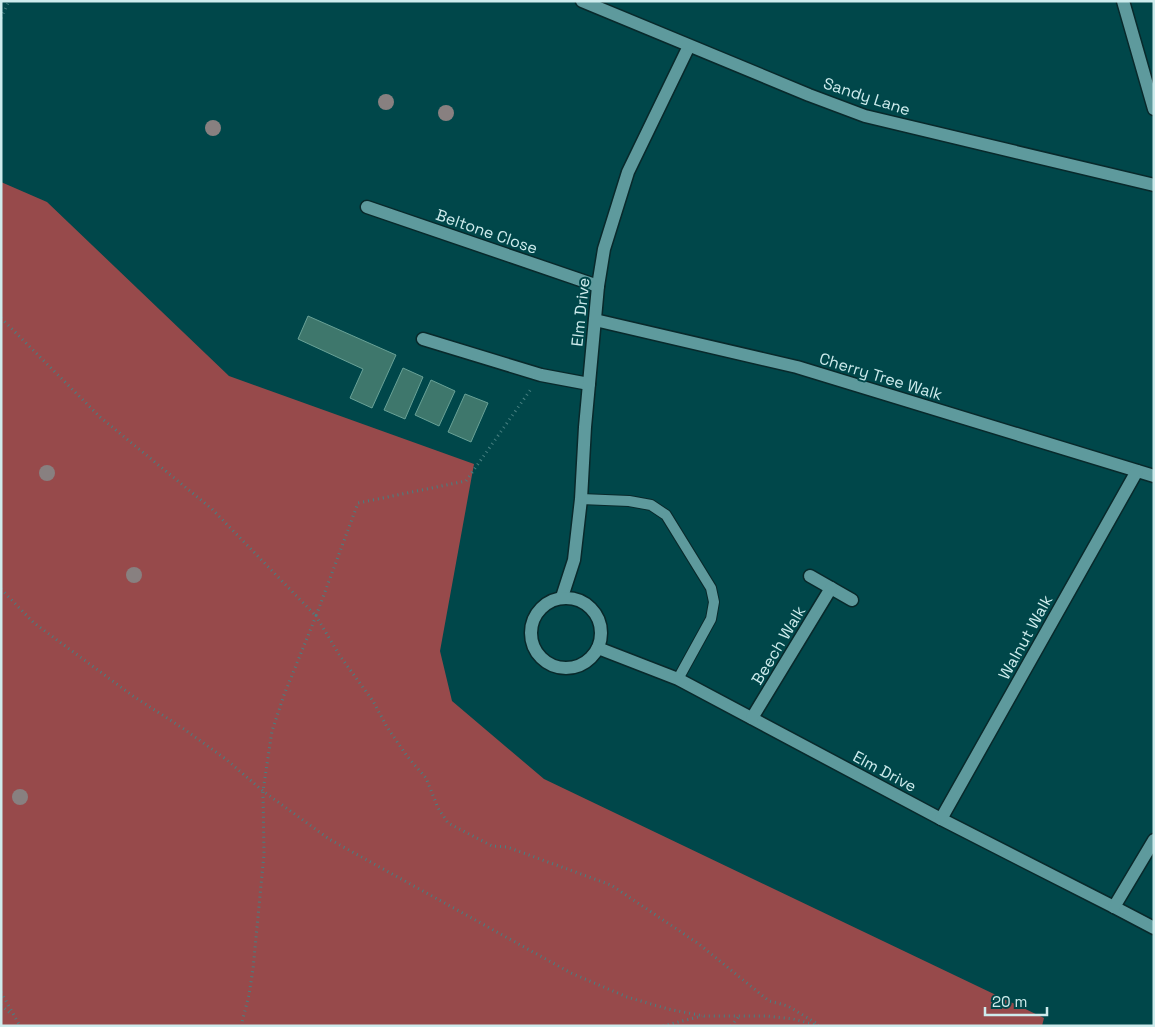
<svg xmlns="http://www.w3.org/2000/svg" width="1155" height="1027" font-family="'Space Grotesk',sans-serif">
<rect width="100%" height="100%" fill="#00474a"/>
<polygon fill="#974a4b" points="1,182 47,202 229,376 474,464 440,651 452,701 544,779 1044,1018 1042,1026 1,1026"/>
<g fill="#3e776c" stroke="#69a297">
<polygon points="308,316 396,355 372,408 350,398 363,369 298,339"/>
<polygon points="403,368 423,377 405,419 384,410"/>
<polygon points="431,380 455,391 439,426 415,415"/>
<polygon points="465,394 488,403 471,442 448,432"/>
</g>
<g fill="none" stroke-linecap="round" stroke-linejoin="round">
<defs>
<polyline id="lane" points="581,499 629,501 651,505 666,515 711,588 714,602 711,619 678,679"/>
<g id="street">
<polyline points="1123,1 1154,109"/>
<polyline points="367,207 598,286"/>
<polyline points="595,320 797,367 1154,476"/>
<polyline points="423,339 541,375 589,384"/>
<polyline points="810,576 852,600"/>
<polyline points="562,597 574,560 581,499 585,427 598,286 604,249 628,172 689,46"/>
<circle cx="566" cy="633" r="35"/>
<polyline points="598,648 678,679 941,819 1114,907 1154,928"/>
<polyline points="752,718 831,588"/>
<polyline points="941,819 1137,471"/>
<polyline points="1114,907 1154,840"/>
</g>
<polyline id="secondary" points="582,1 809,95 865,116 1154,185"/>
</defs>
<use href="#lane" stroke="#08292b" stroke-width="12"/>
<use href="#street" stroke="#08292b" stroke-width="15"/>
<use href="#secondary" stroke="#08292b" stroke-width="15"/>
<g stroke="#478082" stroke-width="3" stroke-dasharray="1 4" stroke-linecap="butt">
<polyline points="1,18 9,1"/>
<polyline points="1,318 100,417 212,509 316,616 358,503 466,481 531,389"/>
<polyline points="1,589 34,623 133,696 184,729 227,760 263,791 329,839 571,973 627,997 668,1009 704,1016 767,1016 793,1019 820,1026"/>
<polyline points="1,992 20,1026"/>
<polyline points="1,1005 12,1015"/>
<polyline points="241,1026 249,995 253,969 264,854 263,791 272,731 284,695 316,616 340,656 373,701 387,727 407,756 426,778 438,808 448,823 492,846 507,847 611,885 699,944 769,1001 788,1006 816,1023"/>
<polyline points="663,1026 702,1016"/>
<polyline points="731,1026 739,1016"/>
</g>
<use href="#lane" stroke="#5e9a9d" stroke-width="10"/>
<use href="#street" stroke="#5e9a9d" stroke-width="12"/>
<use href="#secondary" stroke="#5e9a9d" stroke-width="12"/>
</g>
<g fill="#888080">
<circle cx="386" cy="102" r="8"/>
<circle cx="446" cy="113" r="8"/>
<circle cx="213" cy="128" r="8"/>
<circle cx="47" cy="473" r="8"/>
<circle cx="134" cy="575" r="8"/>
<circle cx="20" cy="797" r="8"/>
</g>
<g text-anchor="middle" stroke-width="4" stroke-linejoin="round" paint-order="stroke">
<g font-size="16" fill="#ceeced" stroke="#00474a">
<text transform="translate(867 96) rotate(18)" y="6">Sandy Lane</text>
<text transform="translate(487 231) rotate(19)" y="6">Beltone Close</text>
<text transform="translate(580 312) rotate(-84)" y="6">Elm Drive</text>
<text transform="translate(881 376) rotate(17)" y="6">Cherry Tree Walk</text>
<text transform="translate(1025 637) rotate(-61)" y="6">Walnut Walk</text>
<text transform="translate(778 645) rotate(-59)" y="6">Beech Walk</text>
<text transform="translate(885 771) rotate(28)" y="6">Elm Drive</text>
</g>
</g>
<rect width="1155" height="1027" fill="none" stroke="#ceeced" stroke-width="5"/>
<path d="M985 1007v8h62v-8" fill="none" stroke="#ceeced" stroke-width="2.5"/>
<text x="992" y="1007" font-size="15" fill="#ceeced" stroke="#00474a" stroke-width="4" paint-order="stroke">20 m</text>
</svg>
